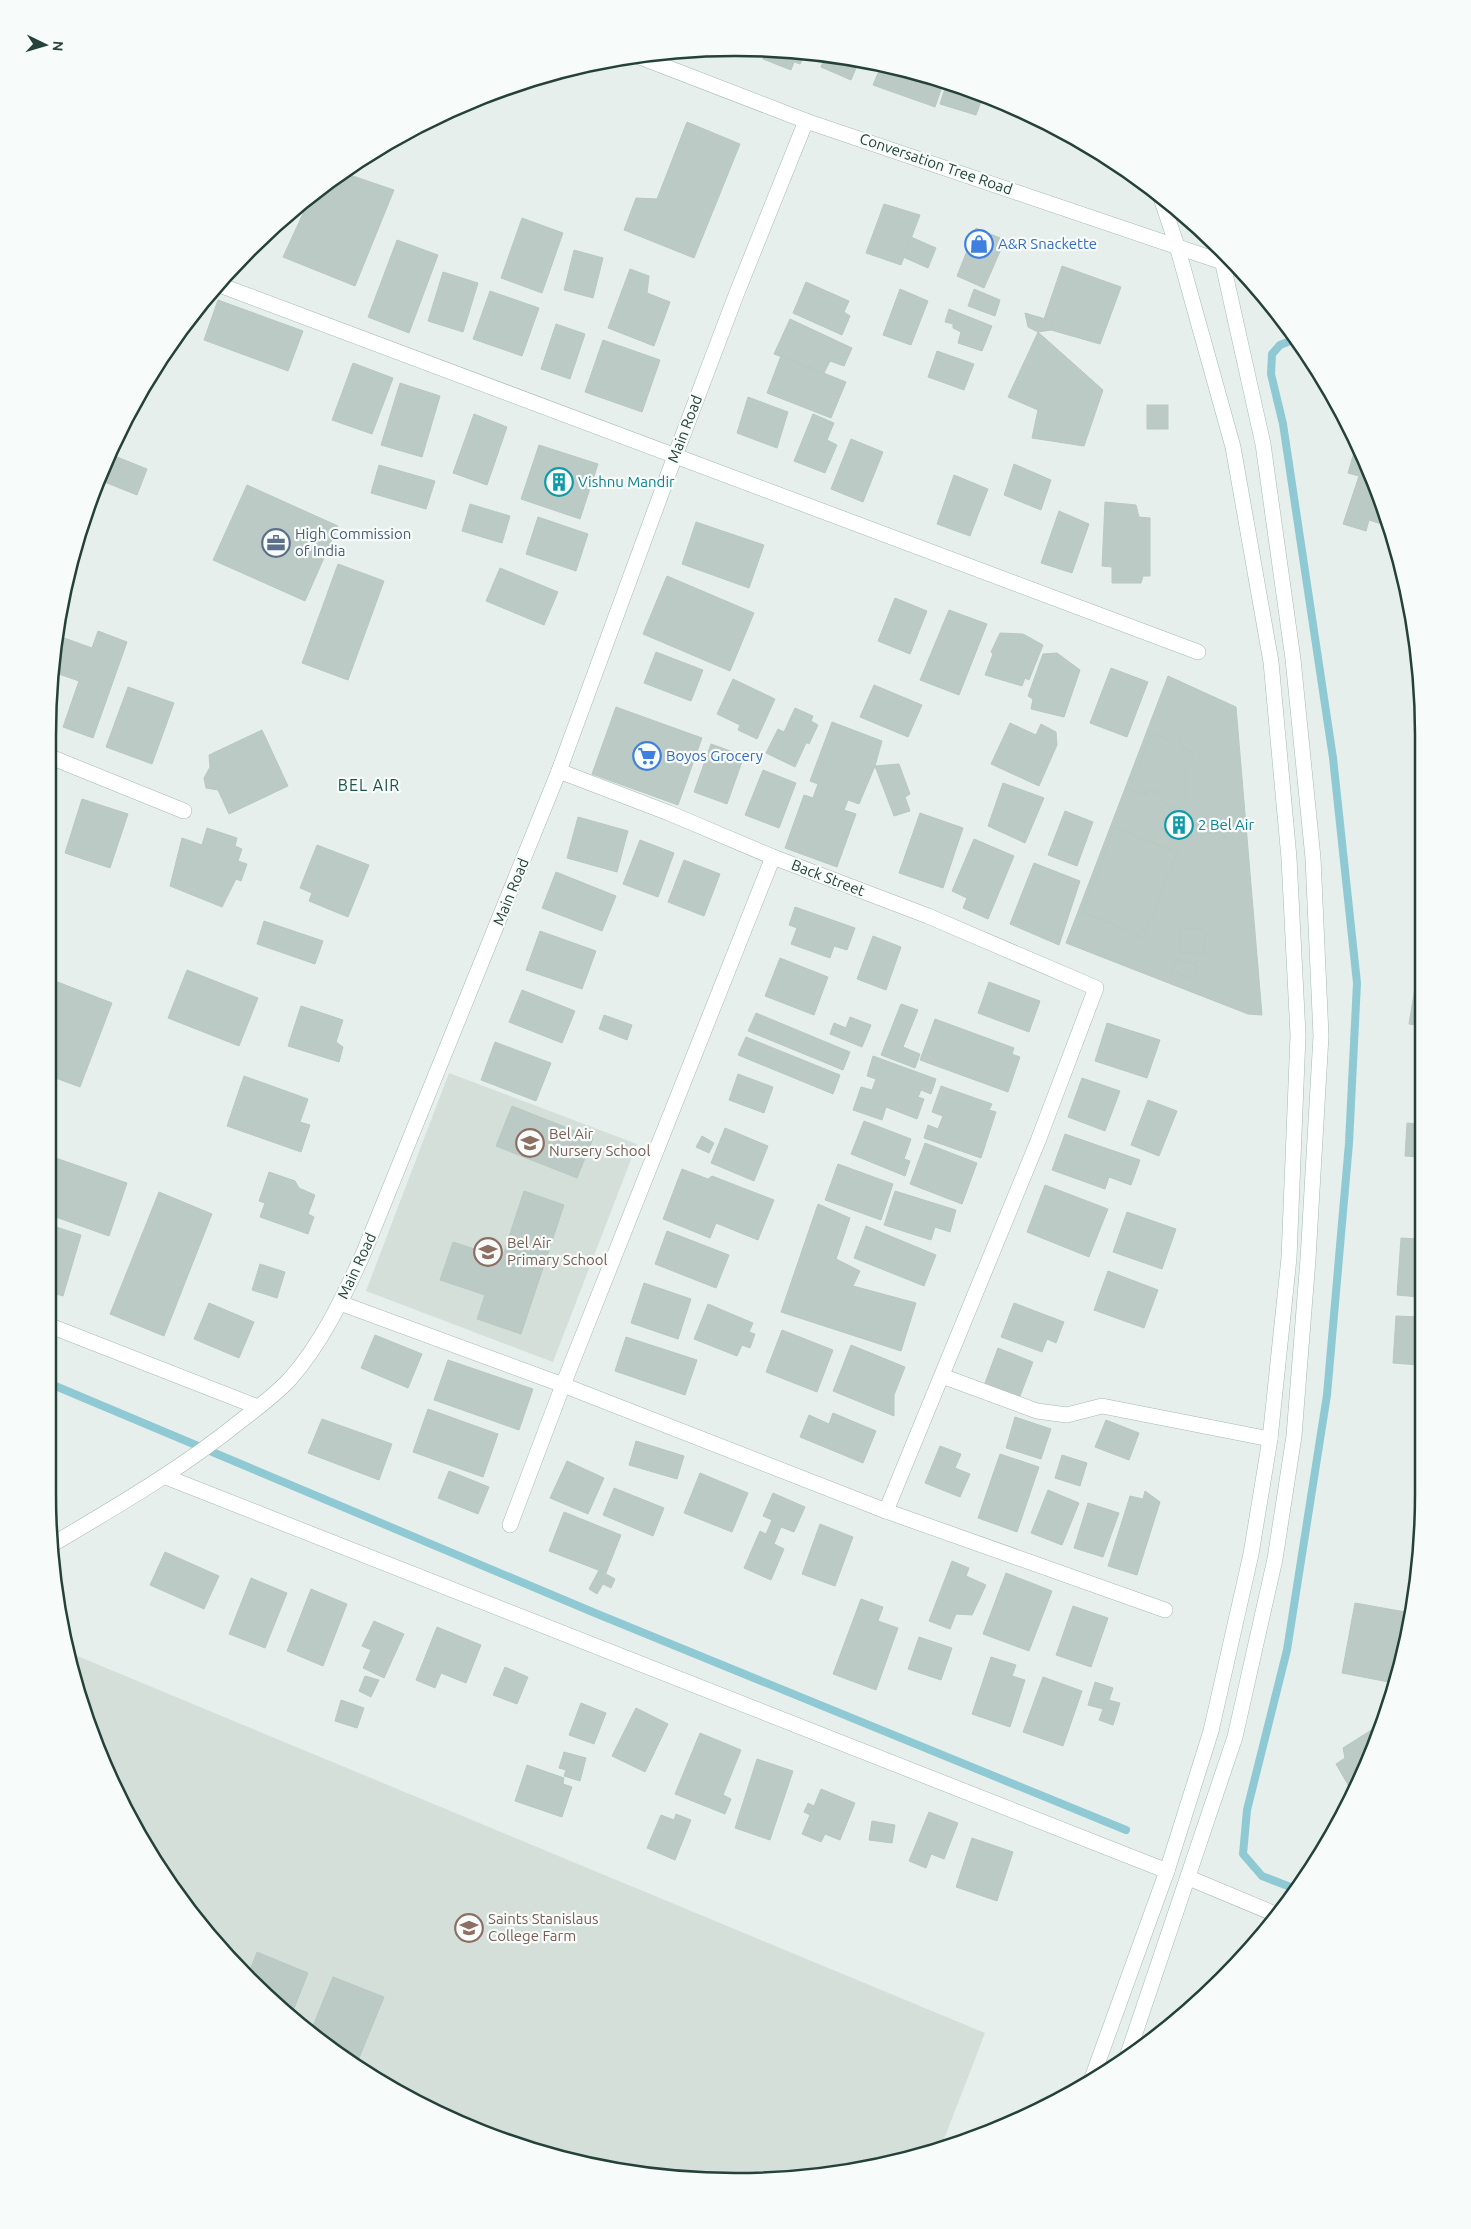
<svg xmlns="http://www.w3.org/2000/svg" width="1471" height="2229" font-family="Ubuntu,sans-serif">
<rect width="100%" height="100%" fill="#e6efeb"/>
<g fill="#d4dfda">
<polygon points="449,1073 637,1144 553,1362 366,1291"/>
<polygon points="70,1653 985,2033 941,2147 913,2158 781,2180 690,2180 558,2158 472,2129 316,2039 249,1980 164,1876 84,1714"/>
</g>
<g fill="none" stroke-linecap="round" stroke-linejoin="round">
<g stroke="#8ec9d4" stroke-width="8">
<polyline points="53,1385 595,1613 1126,1830"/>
<polyline points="1293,1888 1262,1876 1243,1854 1247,1810 1287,1650 1327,1395 1349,1143 1357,983 1333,758 1283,424 1271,374 1272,354 1280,345 1295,339"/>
</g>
</g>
<g fill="#bbcac4" stroke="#b8c9c2">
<polygon points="764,51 805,53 800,64 794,62 791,70 763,59"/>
<polygon points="826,54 859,61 851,80 821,67"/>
<polygon points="881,66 944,81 935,107 873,85"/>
<polygon points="947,82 983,96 976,115 940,104"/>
<polygon points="687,122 740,144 694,258 624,230 636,198 657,199"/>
<polygon points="344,173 394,190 355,286 283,257 312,194"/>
<polygon points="884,204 920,215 901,265 866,253"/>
<polygon points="522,218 563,233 542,293 501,278"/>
<polygon points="976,228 1005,240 984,288 957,276"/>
<polygon points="911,237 936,248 928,268 903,257"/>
<polygon points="397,240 438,255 409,333 368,317"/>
<polygon points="574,250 603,258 593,298 564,290"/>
<polygon points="1062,266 1121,287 1100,344 1051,330 1052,321 1044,319"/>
<polygon points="630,269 649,276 647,293 670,302 654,346 608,328"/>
<polygon points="443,272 478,283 463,332 428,321"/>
<polygon points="806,282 849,301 844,312 850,316 842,335 793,313"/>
<polygon points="900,289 928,301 911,345 883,335"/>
<polygon points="974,289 1000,300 995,316 968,306"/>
<polygon points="490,291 539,308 522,356 473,339"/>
<polygon points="218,300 303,331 288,371 204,340"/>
<polygon points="949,309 992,326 982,351 958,343 961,332 953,328 953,324 945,322"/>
<polygon points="1025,313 1052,321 1051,330 1038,332 1028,327"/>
<polygon points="790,319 852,348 844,366 830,361 824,373 774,354"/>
<polygon points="556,324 585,334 570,379 541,369"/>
<polygon points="1038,332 1103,390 1084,446 1032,438 1038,410 1008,397"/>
<polygon points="603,340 660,360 642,412 585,392"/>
<polygon points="937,351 974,364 964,390 928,377"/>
<polygon points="781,356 846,382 831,418 767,393"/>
<polygon points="353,363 393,378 372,434 332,420"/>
<polygon points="400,383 440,396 422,457 381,445"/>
<polygon points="748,397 788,412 777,448 737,433"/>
<rect x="1147" y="405" width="21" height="24"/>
<polygon points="474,414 507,427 487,485 453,473"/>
<polygon points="813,414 834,423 827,440 837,445 825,473 794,461"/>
<polygon points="851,439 883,452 863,502 831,489"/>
<polygon points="1357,442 1388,526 1369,520 1366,531 1343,524 1359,476 1348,473"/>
<polygon points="539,445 598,464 580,519 521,499"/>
<polygon points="112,455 147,469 137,495 102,481"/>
<polygon points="1014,464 1051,480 1041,510 1004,495"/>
<polygon points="379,465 435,481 426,509 371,493"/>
<polygon points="954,475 988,489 970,536 937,524"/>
<polygon points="247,485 338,526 305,601 213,560"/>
<polygon points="1105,502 1136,505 1139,517 1150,518 1150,576 1143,576 1141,583 1112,583 1112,567 1102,566"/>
<polygon points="470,504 510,516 502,543 462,531"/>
<polygon points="1059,511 1089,524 1072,573 1041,563"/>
<polygon points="538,517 588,534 576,571 526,554"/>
<polygon points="696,522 764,545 749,588 682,564"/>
<polygon points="338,564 384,581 348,680 302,663"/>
<polygon points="500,568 558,592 544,625 486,601"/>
<polygon points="667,576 754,613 730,671 643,634"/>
<polygon points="895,598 927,611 910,654 878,641"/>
<polygon points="949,610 987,624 959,695 920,680"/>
<polygon points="98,631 127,642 93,738 63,727 79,681 53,672 53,645 56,635 92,648"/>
<polygon points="1000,633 1023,634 1043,645 1029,680 1025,678 1022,686 985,675 993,654 991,652"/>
<polygon points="656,652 703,670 691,701 644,683"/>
<polygon points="1057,653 1080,670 1064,717 1031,709 1033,699 1028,696 1043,654"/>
<polygon points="1111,668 1148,682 1127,737 1090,723"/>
<polygon points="1168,676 1236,707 1262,1015 1248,1014 1066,943"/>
<polygon points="733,679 775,699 757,739 738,730 740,725 717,714"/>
<polygon points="874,685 922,705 908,737 860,717"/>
<polygon points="128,687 174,703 152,764 106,747"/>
<polygon points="616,707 702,738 678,805 592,774"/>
<polygon points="795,708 813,716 811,721 818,725 809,744 805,742 806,743 795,767 766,753 778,729 784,732"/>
<polygon points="832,722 882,741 875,766 859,804 848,800 844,810 856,814 837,867 785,848 804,795 813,798 818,784 810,781"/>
<polygon points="1010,723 1036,735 1041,724 1056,732 1057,745 1039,786 991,764"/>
<polygon points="262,730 288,786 229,814 218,790 206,788 204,778 210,767 209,755"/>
<polygon points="1152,733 1165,739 1179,739 1184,748 1194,751 1184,778 1186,780 1184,788 1187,792 1179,810 1161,802 1164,795 1148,789 1146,795 1129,789"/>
<polygon points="711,744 744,756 727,804 694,792"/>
<polygon points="899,764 910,794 905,797 910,811 894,816 875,766"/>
<polygon points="763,770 796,783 779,828 745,815"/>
<polygon points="1003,783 1044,798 1025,843 988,826"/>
<polygon points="82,799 128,814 110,868 65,853"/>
<polygon points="1065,811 1093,822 1077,866 1048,855"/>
<polygon points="920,813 963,828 943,888 899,873"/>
<polygon points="578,817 628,831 617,872 567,858"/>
<polygon points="1114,827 1177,852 1144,938 1083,912"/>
<polygon points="207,828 237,838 235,846 242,849 238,861 247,864 241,881 236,879 222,907 170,886 182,838 202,845"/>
<polygon points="974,839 1014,856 988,919 963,908 967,898 952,891"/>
<polygon points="640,840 674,853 658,897 623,884"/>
<polygon points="317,845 369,865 348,917 309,901 312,893 300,888"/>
<polygon points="684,860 720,874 704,916 668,902"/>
<polygon points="1034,863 1080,881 1059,945 1010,924"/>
<polygon points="556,872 616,896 602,931 542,908"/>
<polygon points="795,907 855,928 847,950 834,946 830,958 791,944 797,928 789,925"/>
<polygon points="264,921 323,941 315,964 257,944"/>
<polygon points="1181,928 1206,930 1204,954 1179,952"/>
<polygon points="540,931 596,951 582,989 526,970"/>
<polygon points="873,936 901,947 886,990 857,979"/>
<polygon points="780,958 828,977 814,1015 765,996"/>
<polygon points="1175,959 1197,965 1193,978 1171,972"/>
<polygon points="187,970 258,998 239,1046 168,1018"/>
<polygon points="1418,970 1421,971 1420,1026 1409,1024"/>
<polygon points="55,981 112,1003 80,1087 53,1077"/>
<polygon points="989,982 1040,1001 1029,1032 978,1013"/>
<polygon points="522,990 575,1011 562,1043 509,1022"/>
<polygon points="901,1004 918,1010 903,1047 920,1054 915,1068 881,1055"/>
<polygon points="301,1006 343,1020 336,1042 343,1047 339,1062 288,1046"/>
<polygon points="756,1013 850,1052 843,1070 748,1031"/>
<polygon points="604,1015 632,1025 627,1040 599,1029"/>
<polygon points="850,1017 871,1025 862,1047 830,1034 834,1023 846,1028"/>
<polygon points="935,1019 1014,1048 1012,1054 1020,1057 1008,1092 920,1060"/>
<polygon points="1107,1023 1160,1040 1147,1078 1095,1061"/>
<polygon points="746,1037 840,1075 833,1094 738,1055"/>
<polygon points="495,1042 551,1063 536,1101 481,1080"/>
<polygon points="873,1056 936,1079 931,1094 921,1090 918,1097 924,1099 917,1119 886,1107 882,1120 853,1110 861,1087 872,1090 876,1079 867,1076"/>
<polygon points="738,1074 773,1087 764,1113 729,1100"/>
<polygon points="244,1076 308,1099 300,1122 310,1125 301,1152 227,1126"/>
<polygon points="1082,1078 1120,1091 1105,1131 1068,1117"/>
<polygon points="941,1086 992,1104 989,1110 996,1112 981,1158 924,1138 928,1125 938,1129 943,1116 932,1112"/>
<polygon points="1148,1100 1177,1111 1159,1156 1131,1145"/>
<polygon points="512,1106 593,1138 577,1178 496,1146"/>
<polygon points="864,1121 911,1139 904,1159 910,1161 905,1176 851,1154"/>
<polygon points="1407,1123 1420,1124 1420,1157 1405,1156"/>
<polygon points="725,1128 768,1146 754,1181 711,1163"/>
<polygon points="1065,1134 1140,1160 1131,1185 1109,1177 1105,1189 1052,1170"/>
<polygon points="702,1136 714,1143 709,1153 696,1147"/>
<polygon points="925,1143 977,1163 962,1204 910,1184"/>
<polygon points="53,1157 127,1183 109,1236 53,1216"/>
<polygon points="838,1164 893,1184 881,1220 825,1200"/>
<polygon points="682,1169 708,1179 712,1176 774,1200 758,1240 716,1223 710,1238 663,1219"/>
<polygon points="269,1172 295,1181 299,1188 315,1195 308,1214 314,1217 308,1234 260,1217 265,1203 259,1201"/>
<polygon points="1045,1185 1108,1209 1089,1257 1027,1232"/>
<polygon points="524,1191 564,1205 521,1334 477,1319 485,1295 440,1280 453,1242 502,1258"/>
<polygon points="895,1191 956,1210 950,1232 935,1227 931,1240 884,1225"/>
<polygon points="159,1192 212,1214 164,1336 110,1314"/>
<polygon points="818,1204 850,1218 836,1259 860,1271 853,1286 916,1303 901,1351 781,1312"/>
<polygon points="1127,1212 1176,1229 1162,1269 1113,1252"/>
<polygon points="53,1226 81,1235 63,1296 53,1293"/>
<polygon points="866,1226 936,1255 924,1286 854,1258"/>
<polygon points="667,1231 729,1255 716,1288 655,1264"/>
<polygon points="1401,1238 1419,1239 1419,1297 1397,1295"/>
<polygon points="260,1264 285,1272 277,1298 252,1290"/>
<polygon points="1108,1271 1158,1290 1144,1328 1094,1310"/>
<polygon points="644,1283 691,1299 678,1339 631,1323"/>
<polygon points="209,1303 254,1322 239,1358 194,1339"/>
<polygon points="1014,1303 1064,1322 1056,1343 1047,1339 1042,1352 1001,1337"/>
<polygon points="708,1304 753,1323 749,1332 755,1334 750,1348 742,1345 737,1356 694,1339"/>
<polygon points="1396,1316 1419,1317 1419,1365 1393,1363"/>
<polygon points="782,1330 833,1350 817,1392 766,1372"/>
<polygon points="375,1335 422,1354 408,1388 361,1368"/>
<polygon points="626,1337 697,1360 685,1395 615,1371"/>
<polygon points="851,1345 905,1367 894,1395 894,1416 833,1391"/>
<polygon points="998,1348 1033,1362 1020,1396 985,1383"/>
<polygon points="448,1360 533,1389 519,1430 434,1400"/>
<polygon points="428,1409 498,1434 483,1477 413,1452"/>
<polygon points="833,1413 876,1431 863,1463 800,1437 809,1415 829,1424"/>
<polygon points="1015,1417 1051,1429 1041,1459 1006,1448"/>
<polygon points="322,1419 392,1444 379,1480 308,1453"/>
<polygon points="1106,1420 1139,1433 1129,1460 1095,1447"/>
<polygon points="1418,1422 1418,1449 1415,1448"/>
<polygon points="636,1441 684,1456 677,1479 629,1465"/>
<polygon points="940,1446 961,1454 955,1468 970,1474 960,1497 925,1483"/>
<polygon points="1000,1454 1039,1467 1017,1532 978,1518"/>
<polygon points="1062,1455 1087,1463 1080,1486 1055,1478"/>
<polygon points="567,1461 604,1478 588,1514 550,1498"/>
<polygon points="449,1471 489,1487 478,1514 438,1498"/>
<polygon points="700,1473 748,1493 732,1532 684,1513"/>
<polygon points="614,1488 664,1508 653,1536 603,1515"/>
<polygon points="1048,1490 1079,1503 1062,1545 1031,1533"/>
<polygon points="1145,1491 1160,1502 1137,1575 1108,1566 1130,1496 1143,1499"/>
<polygon points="773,1493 805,1507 794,1532 781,1527 774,1544 784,1549 771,1580 744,1568 760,1531 766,1534 772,1520 763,1516"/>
<polygon points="1088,1503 1119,1513 1103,1557 1074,1548"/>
<polygon points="564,1512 621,1535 606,1573 549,1551"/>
<polygon points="820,1524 853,1537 835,1586 802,1574"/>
<polygon points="165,1552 219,1576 204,1609 150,1585"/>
<polygon points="952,1561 969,1568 966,1576 986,1585 972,1615 956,1614 950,1629 929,1621"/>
<polygon points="599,1570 615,1579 611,1588 603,1584 597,1594 589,1589"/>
<polygon points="1006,1573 1052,1591 1029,1651 983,1634"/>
<polygon points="251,1578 287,1593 265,1648 229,1634"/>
<polygon points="311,1589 347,1604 323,1666 287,1651"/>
<polygon points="861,1599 883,1607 878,1621 898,1628 876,1690 833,1674"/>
<polygon points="1355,1603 1411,1613 1394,1683 1342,1673"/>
<polygon points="1073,1606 1108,1618 1091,1667 1056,1655"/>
<polygon points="374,1621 404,1634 384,1678 363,1668 371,1650 362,1646"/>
<polygon points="437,1627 481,1645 466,1683 441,1673 435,1688 416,1680"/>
<polygon points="919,1637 952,1648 941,1680 908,1669"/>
<polygon points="991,1657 1016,1665 1012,1676 1025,1680 1010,1727 972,1714"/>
<polygon points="505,1667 528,1677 517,1704 493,1695"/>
<polygon points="365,1676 379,1680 371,1697 359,1691"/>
<polygon points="1043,1677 1082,1691 1063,1746 1023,1732"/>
<polygon points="1095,1682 1113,1688 1109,1700 1120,1703 1113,1725 1099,1720 1103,1709 1088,1705"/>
<polygon points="341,1700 364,1708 357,1728 335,1721"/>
<polygon points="581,1703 606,1713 594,1744 569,1735"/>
<polygon points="636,1708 668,1724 645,1772 612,1756"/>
<polygon points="1384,1722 1357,1786 1351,1790 1336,1764 1345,1758 1343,1748"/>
<polygon points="700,1733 741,1750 723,1795 731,1799 725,1814 675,1794"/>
<polygon points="564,1752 586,1758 580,1781 564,1776 566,1770 559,1768"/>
<polygon points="757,1759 793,1771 770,1840 735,1828"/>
<polygon points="527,1765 564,1778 563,1784 572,1787 562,1817 515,1801"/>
<polygon points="821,1789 855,1803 840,1840 825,1834 821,1842 802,1834 810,1815 804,1812 808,1803 814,1806"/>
<polygon points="929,1812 958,1823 944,1859 931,1854 926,1868 909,1861"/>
<polygon points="676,1814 691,1820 675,1860 647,1848 661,1815 674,1820"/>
<polygon points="872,1821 895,1825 892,1843 869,1840"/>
<polygon points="972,1838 1013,1852 997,1901 956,1887"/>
<polygon points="257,1952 308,1973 291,2016 247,1978"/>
<polygon points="333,1977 384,1997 357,2063 310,2033"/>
</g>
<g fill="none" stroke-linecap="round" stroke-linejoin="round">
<defs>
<g id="minor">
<polyline points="217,284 1198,652"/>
<polyline points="53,758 184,811"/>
<polyline points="559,771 669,813 773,857 928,916 1096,988 1038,1141 886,1511"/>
<polyline points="340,1303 563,1385 886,1511 1165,1610"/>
<polyline points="53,1327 258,1407"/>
<polyline points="942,1376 1037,1411 1067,1415 1102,1406 1270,1439"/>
<polyline points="166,1477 1167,1871"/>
<polyline points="510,1525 563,1385 773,857"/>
<path d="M 53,1544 C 119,1505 184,1467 243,1419 C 259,1407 276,1394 290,1379 C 322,1343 344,1296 364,1252 L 559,771 L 675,456 L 736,295 L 806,121"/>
<polyline points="1189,1878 1275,1914"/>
</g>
<polyline id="tertiary" points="640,57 806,121 1234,266"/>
<g id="secondary">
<polyline points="1128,2054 1235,1737 1275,1559 1294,1436 1308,1259 1321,1036 1313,858 1293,659 1263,444 1220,251"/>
<polyline points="1091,2081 1167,1871 1211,1731 1251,1554 1270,1439 1289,1258 1298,1035 1289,858 1271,662 1233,447 1177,246 1161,198"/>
</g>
</defs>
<use href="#minor" stroke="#a8b8b2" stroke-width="16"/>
<use href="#tertiary" stroke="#a8b8b2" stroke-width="16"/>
<use href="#secondary" stroke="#a4bbb3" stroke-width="16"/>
<use href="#minor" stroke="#fff" stroke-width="15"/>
<use href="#tertiary" stroke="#fff" stroke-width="15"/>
<use href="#secondary" stroke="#fff" stroke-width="15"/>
</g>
<defs>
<symbol id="shop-ring" viewBox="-11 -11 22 22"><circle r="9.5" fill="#f7fbf9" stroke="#3f7fe0" stroke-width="1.5"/><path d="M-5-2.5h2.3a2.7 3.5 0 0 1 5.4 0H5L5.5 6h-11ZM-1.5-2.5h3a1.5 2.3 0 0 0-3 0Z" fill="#3f7fe0"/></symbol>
<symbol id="building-ring" viewBox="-11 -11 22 22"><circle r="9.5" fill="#f7fbf9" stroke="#0f9aa8" stroke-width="1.5"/><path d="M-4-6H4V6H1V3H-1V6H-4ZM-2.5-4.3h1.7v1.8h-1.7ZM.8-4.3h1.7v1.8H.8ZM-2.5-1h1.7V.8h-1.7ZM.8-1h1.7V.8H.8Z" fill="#0f9aa8"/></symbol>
<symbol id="office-ring" viewBox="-11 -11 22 22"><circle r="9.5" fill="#f7fbf9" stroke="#5c6f8a" stroke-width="1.5"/><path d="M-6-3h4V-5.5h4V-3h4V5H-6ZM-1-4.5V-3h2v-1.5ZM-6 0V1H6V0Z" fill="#5c6f8a"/></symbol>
<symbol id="supermarket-ring" viewBox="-11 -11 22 22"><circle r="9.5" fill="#f7fbf9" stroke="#3f7fe0" stroke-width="1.5"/><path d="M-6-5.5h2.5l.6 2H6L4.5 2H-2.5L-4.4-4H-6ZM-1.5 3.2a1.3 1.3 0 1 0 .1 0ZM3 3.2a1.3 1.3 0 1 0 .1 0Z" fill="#3f7fe0"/></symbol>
<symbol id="school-ring" viewBox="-11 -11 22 22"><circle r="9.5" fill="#f7fbf9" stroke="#8d6e63" stroke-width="1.5"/><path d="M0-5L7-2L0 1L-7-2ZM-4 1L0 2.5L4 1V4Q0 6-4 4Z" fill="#8d6e63"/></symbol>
</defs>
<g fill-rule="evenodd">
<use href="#shop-ring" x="963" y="228" width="32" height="32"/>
<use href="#building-ring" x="543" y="466" width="32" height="32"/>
<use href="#office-ring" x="260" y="527" width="32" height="32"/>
<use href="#supermarket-ring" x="631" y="740" width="32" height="32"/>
<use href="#building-ring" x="1163" y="809" width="32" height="32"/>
<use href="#school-ring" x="514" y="1127" width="32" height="32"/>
<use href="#school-ring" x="472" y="1236" width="32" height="32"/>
<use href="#school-ring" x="453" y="1912" width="32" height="32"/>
</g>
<g text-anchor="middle" stroke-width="4.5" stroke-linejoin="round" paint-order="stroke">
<g font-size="15" fill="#24423a" stroke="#f7fbf9">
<text transform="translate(936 164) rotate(19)" y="5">Conversation Tree Road</text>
<text transform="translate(685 429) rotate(-69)" y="5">Main Road</text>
<text transform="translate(828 878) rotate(21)" y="5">Back Street</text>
<text transform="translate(511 892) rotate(-68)" y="5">Main Road</text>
<text transform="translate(357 1266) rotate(-65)" y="5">Main Road</text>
</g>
<g font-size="15" fill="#366cbe" stroke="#f7fbf9" text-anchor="start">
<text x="998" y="249">A&amp;R Snackette</text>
<text x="666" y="761">Boyos Grocery</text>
</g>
<g font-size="15" fill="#0d838f" stroke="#f7fbf9" text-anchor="start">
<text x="578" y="487">Vishnu Mandir</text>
<text x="1198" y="830">2 Bel Air</text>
</g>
<g font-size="15" fill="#4e5e75" stroke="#f7fbf9" text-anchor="start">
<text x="295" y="539">High Commission<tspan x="295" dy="17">of India</tspan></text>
</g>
<g font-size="15" fill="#785e54" stroke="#f7fbf9" text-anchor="start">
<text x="549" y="1139">Bel Air<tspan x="549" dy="17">Nursery School</tspan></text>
<text x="507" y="1248">Bel Air<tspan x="507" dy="17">Primary School</tspan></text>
<text x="488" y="1924">Saints Stanislaus<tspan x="488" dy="17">College Farm</tspan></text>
</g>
<g font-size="16" letter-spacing="1" fill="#1f5548" stroke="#f7fbf9">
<text x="369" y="791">BEL AIR</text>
</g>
</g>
<path d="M0 0H1471V2229H0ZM735 56H736A679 679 0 0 1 1415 735V1494A679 679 0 0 1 736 2173H735A679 679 0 0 1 56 1494V735A679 679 0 0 1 735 56Z" fill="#f7fbf9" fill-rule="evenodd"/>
<path fill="none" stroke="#24423a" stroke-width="2.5" d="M735 56H736A679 679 0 0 1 1415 735V1494A679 679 0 0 1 736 2173H735A679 679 0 0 1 56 1494V735A679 679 0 0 1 735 56Z"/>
<g transform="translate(45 45) rotate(95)" stroke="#f7fbf9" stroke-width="4" paint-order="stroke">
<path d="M0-4L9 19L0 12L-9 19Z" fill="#24423a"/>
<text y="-8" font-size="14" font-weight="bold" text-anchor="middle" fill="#24423a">N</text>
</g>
</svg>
